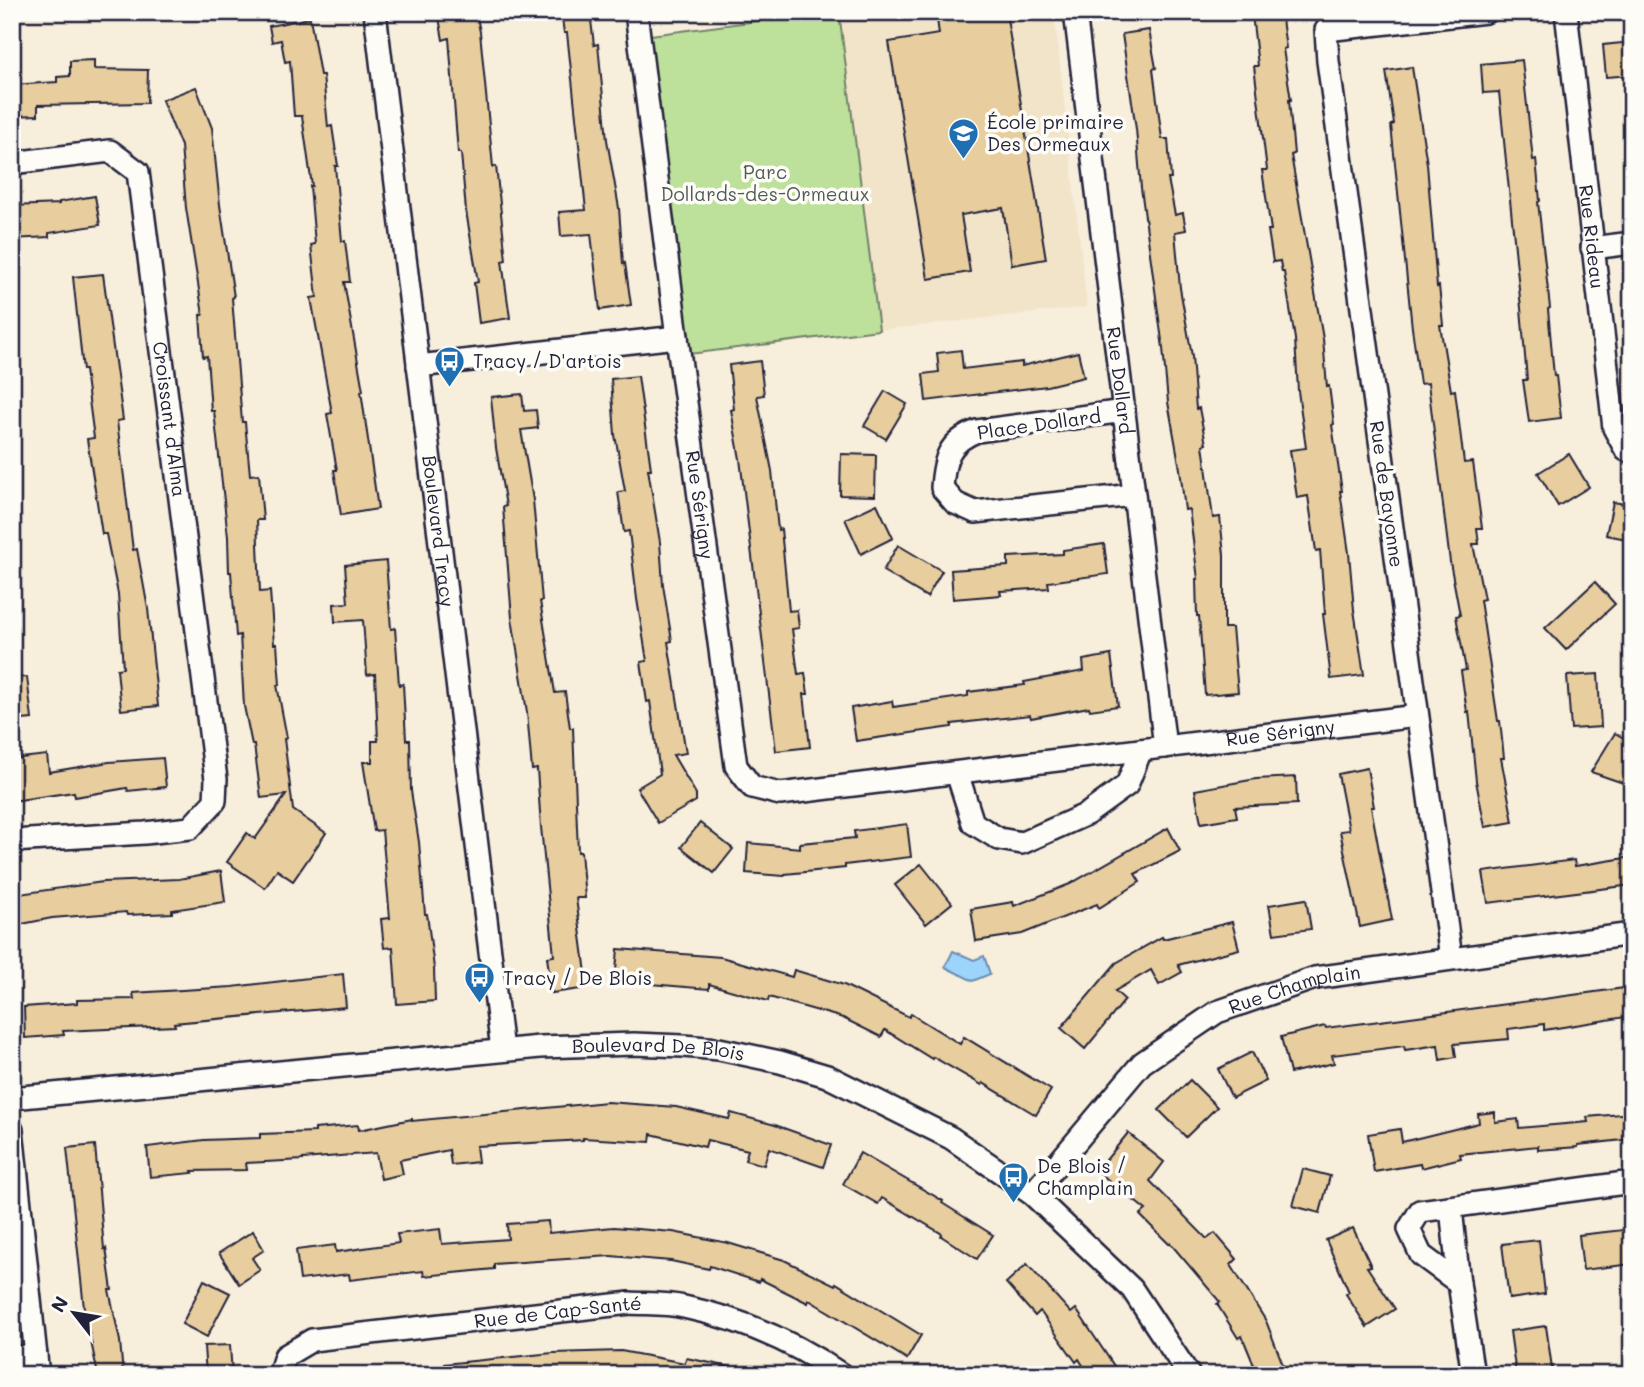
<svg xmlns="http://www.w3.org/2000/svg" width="1644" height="1387" font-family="Mali,sans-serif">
<rect width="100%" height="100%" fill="#f7eedc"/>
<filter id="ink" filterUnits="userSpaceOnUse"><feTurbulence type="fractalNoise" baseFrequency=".0143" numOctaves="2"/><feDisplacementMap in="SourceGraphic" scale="14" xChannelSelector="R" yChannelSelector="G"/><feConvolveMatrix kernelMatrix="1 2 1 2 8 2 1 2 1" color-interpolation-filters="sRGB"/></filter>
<g filter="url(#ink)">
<polygon fill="#f2e4c9" points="839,12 1054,12 1087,307 879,330"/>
<polygon fill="#bde09b" stroke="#70816b" stroke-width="2" points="825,12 839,12 879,330 690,354 650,35"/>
<polygon fill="#9dd4fc" stroke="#6c8daf" stroke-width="2" points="953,951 974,960 984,956 990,974 973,981 945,967"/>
<g fill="#e8ce9e" stroke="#22223b" stroke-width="2">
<polygon points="438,12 476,12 480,32 493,167 496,166 506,260 502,261 510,318 479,323 474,283 478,282 466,211 461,153 458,153 449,38 443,40"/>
<polygon points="561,12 590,12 594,45 598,44 607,140 619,208 623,264 625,263 631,305 600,310 591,234 561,236 559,212 586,210 567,33 564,33"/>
<polygon points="979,12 1006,12 1046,259 1012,265 1003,208 961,215 970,272 928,279 889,42 939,34 937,19"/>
<polygon points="1264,12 1281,12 1286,48 1283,49 1291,100 1289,100 1294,154 1291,155 1323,339 1327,387 1329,386 1334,424 1332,425 1342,491 1340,491 1349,553 1354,610 1364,675 1331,679 1323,614 1325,614 1320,550 1316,551 1308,496 1297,498 1290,450 1306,448 1298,391 1295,339 1284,272 1282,272 1280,261 1273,262 1268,230 1271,230 1262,170 1267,170 1254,66 1258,66 1252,14"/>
<polygon points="310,18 320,75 323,75 328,127 332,126 338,166 335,166 342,241 345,241 350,282 344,282 363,391 361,391 378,509 341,515 334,470 337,470 327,414 332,413 311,298 317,297 311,245 315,244 310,186 312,186 302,116 294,116 290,61 285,62 281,40 272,42 269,26"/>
<polygon points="1149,30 1156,68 1153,69 1162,139 1168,139 1171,179 1168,179 1175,215 1183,213 1186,230 1175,232 1180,288 1192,356 1196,409 1199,408 1206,444 1203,445 1213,518 1220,517 1224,555 1224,628 1232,628 1238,692 1205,695 1199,616 1197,616 1196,579 1198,579 1189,509 1185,510 1180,469 1168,402 1163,348 1141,188 1136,129 1122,34"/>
<polygon points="1632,42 1632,75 1606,77 1603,45"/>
<polygon points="94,60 94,69 148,70 147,103 38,105 38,115 12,116 12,85 57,82 57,77 70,76 70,61"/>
<polygon points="1522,60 1533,160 1536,159 1540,201 1538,202 1550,308 1548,309 1554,376 1556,376 1561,418 1529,422 1523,380 1527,380 1521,308 1499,92 1483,93 1481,64"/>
<polygon points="1412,67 1427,164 1437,287 1439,286 1443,325 1440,325 1451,391 1455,390 1464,463 1473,462 1482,528 1477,528 1479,544 1473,544 1484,599 1480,600 1498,721 1500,721 1504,758 1501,758 1513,822 1485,827 1476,781 1469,711 1467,712 1461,671 1466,670 1456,616 1460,615 1450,562 1428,383 1420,384 1412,328 1391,125 1394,124 1386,71"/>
<polygon points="196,87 212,128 220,205 234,297 232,298 242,422 245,422 250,475 259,474 263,520 257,520 260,592 270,591 274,644 277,644 280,685 277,685 287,738 284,739 293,810 326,833 293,881 277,870 265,888 227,862 247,833 255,839 286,795 261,798 254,745 252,745 244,706 240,635 236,636 231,572 229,572 228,537 214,411 211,411 207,356 203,357 200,315 203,315 186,208 181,146 162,100"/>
<polygon points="95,196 100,225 49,233 49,237 12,239 12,206 59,204 59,202"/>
<polygon points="103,274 123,420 117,421 133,550 137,549 148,609 158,706 121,710 117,669 123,668 118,594 106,534 102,534 87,439 94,438 85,370 83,370 73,277"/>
<polygon points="961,350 963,369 1022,362 1022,366 1078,352 1084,377 1047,386 926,401 923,374 939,372 937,353"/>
<polygon points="760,361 764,395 757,396 772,471 778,530 781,529 789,611 797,610 799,628 792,629 798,674 805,673 808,694 804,694 810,747 776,751 740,459 731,410 734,409 729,365"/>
<polygon points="638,376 651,469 648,469 660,542 663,585 672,641 668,642 686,753 673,755 696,794 696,801 658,823 637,788 660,774 650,701 647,702 641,662 647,661 637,599 629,531 624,532 618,492 625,491 615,435 611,379"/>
<polygon points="885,391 907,404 886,439 864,426"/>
<polygon points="522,394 524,411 536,410 538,428 521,430 533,500 542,601 540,601 555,693 565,692 570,728 573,728 578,852 581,852 585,898 576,898 588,988 552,993 547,957 554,956 541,827 537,769 532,770 527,712 512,618 503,507 506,506 496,448 491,397"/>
<polygon points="841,454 876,455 875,496 840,495"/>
<polygon points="1569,454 1589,487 1558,506 1538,473"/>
<polygon points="1613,502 1632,505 1632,540 1606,535"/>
<polygon points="877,504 893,538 861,554 845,519"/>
<polygon points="1104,544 1108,574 1048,582 1049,588 1000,591 1001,595 953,599 951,570 1008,566 1008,557 1063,554 1063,550"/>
<polygon points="898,545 942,571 927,597 883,571"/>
<polygon points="386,561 391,629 395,628 399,685 403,684 406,740 410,740 411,791 419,842 425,914 427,914 434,968 435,1001 397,1004 393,947 384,948 381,919 390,918 382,830 374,831 363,762 372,762 372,741 378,741 375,674 367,675 363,620 335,622 334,604 348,603 345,565"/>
<polygon points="1595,582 1615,604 1566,650 1545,628"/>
<polygon points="1111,655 1118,706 1090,710 1089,707 1031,718 1030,715 952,724 952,727 856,741 851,708 892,701 893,707 968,696 968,692 1025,685 1024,682 1084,671 1083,660"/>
<polygon points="1598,674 1601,727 1571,729 1567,676"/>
<polygon points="27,677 32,719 12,721 12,678"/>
<polygon points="1615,733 1632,743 1632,786 1591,772"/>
<polygon points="47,755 49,772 109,762 163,758 166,787 128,791 127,788 75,797 74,792 12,801 12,759"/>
<polygon points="1367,768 1374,807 1371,807 1392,920 1360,927 1340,831 1349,830 1338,774"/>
<polygon points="1296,777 1297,804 1235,807 1237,817 1201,823 1195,790 1256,779"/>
<polygon points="700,823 733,849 714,873 681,847"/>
<polygon points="907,824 911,857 845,865 845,868 785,874 784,876 746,873 748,843 800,848 800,843 855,838 854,831"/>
<polygon points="1168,828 1180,851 1135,874 1140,882 1099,908 1097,904 1022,934 976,941 971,909 1013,902 1014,906 1070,884"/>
<polygon points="1632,857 1632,885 1488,903 1483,872 1574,860 1575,866"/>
<polygon points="921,864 952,903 926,924 895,885"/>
<polygon points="221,871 225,902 172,910 172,913 127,915 126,912 52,918 12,926 12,895 103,882 179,879"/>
<polygon points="1306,899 1311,929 1274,934 1269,905"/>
<polygon points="1232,922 1239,949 1178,965 1182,972 1159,985 1151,970 1115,991 1125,1000 1085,1049 1061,1028 1116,963 1162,937 1163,939"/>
<polygon points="618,949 721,957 792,977 794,970 844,985 909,1017 911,1014 960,1044 964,1037 1051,1090 1036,1115 983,1083 982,1085 933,1057 932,1059 885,1030 881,1037 843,1018 769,997 768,1001 709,984 709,989 615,981"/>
<polygon points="343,974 346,1007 174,1023 175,1026 63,1031 64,1035 25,1038 24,1007 77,1003 77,1000 134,999 133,993 232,987"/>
<polygon points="1632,987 1632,1016 1544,1030 1544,1024 1508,1029 1509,1039 1454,1044 1456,1057 1440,1060 1438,1045 1405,1050 1404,1046 1332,1055 1334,1063 1290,1073 1281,1037 1325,1026 1326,1028 1403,1018"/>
<polygon points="1252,1052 1266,1081 1232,1098 1218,1069"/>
<polygon points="1190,1080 1217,1107 1186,1137 1159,1110"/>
<polygon points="607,1102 676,1107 729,1119 731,1113 775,1125 831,1145 823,1167 769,1148 764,1165 745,1160 748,1150 707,1140 705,1147 651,1134 650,1142 583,1138 583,1140 476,1146 478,1162 451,1165 449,1150 400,1160 403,1174 381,1179 376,1153 303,1159 303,1160 246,1163 247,1170 192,1171 193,1173 150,1177 147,1147 204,1140 260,1138 260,1134 315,1132 315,1129 358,1125 359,1130 412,1119 412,1121"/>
<polygon points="1495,1112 1495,1122 1518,1119 1519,1128 1588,1122 1587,1117 1632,1113 1632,1139 1578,1145 1578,1147 1538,1150 1538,1146 1460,1154 1461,1158 1421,1168 1420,1164 1374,1172 1368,1134 1400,1129 1402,1142 1479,1123 1478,1114"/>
<polygon points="1128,1133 1164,1162 1150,1181 1207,1239 1215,1233 1237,1259 1231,1265 1266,1321 1287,1375 1258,1375 1242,1336 1238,1338 1217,1304 1220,1302 1170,1243 1169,1244 1140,1215 1146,1210 1097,1171"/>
<polygon points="95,1145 104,1249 106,1248 112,1290 109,1290 120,1341 123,1375 98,1375 84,1308 67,1148"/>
<polygon points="860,1153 943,1201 942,1203 993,1235 977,1259 941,1236 942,1234 882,1198 878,1204 843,1184"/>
<polygon points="1303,1169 1330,1176 1320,1213 1293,1206"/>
<polygon points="548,1221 549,1233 614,1227 673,1232 728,1243 784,1260 835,1285 836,1283 921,1335 907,1359 809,1300 808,1303 760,1279 759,1282 710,1266 709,1269 671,1261 611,1256 494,1264 494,1269 424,1276 423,1271 350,1280 349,1274 300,1280 296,1250 335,1245 336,1252 399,1243 397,1234 440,1229 442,1244 508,1239 507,1224"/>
<polygon points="1353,1228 1371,1266 1367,1267 1395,1309 1367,1327 1346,1294 1349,1292 1326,1240"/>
<polygon points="1632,1229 1632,1264 1583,1270 1579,1235"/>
<polygon points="253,1231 264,1250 252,1258 260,1270 239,1284 219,1253"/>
<polygon points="1539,1240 1545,1294 1509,1299 1502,1244"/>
<polygon points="1027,1264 1071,1313 1076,1309 1120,1375 1089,1375 1079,1359 1076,1362 1040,1311 1035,1316 1006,1283"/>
<polygon points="204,1280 230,1293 207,1337 182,1324"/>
<polygon points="1546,1326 1553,1375 1516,1375 1510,1331"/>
<polygon points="230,1345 232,1375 206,1375 204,1346"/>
<polygon points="621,1351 685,1363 686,1358 731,1367 730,1375 444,1375 444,1364 553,1353"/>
</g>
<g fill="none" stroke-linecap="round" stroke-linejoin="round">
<defs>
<g id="minor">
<path id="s1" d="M 375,12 L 502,1050"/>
<path id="s2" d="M 636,12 L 677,337 L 736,766 L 752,787 L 780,794 L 1417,716"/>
<path id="s3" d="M 1075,12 L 1165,747"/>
<path id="s4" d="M 1566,12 L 1614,428 L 1626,450 L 1632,452"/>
<path id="s5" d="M 12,163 L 110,151 L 138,172 L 216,779 L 215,801 L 190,828 L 145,833 L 12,841"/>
<polyline points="1592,248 1632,243"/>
<polyline points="418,366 677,337"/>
<path d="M 1124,411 L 977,431 C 948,442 944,459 942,488 L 955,503 L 975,512 L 1134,495"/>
<polyline points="957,773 973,823 999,839 1022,843 1087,814 1127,785 1141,750"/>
<polyline points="1451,958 1328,61 1326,30 1486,12"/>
<path id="s6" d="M 12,1098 L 540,1047 L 634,1044 L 683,1046 L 719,1049 L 780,1062 L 827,1076 L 951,1138 L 1032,1194 L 1132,1289 L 1189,1375"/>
<polyline points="12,1130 38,1375"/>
<path id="s7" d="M 1032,1194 L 1142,1063 L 1217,1012 L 1315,978 L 1632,934"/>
<polyline points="1451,1208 1459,1283 1473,1375"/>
<polyline points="1459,1283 1421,1255 1409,1229 1420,1211 1632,1182"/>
<polyline points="12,1358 36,1355"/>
<path id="s8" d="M 279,1375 L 285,1356 L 312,1340 L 630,1303 C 648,1304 667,1303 684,1307 C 741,1319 794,1342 842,1375"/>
</g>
</defs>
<use href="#minor" stroke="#22223b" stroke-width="26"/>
<use href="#minor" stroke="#fdfcf7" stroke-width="21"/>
</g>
</g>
<defs>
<symbol id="school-pin" viewBox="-11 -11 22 30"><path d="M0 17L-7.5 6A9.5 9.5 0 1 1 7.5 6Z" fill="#1f6fb2" stroke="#fdfcf7"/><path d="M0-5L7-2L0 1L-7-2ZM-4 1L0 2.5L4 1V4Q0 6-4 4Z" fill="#fff"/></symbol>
<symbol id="bus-pin" viewBox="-11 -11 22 30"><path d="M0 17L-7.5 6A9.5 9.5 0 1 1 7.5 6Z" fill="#1f6fb2" stroke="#fdfcf7"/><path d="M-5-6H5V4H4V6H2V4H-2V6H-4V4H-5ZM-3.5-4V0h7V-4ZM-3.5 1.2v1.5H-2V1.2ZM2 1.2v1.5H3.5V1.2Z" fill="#fff"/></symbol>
</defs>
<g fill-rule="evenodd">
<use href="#school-pin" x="946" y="116" width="35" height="47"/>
<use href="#bus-pin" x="432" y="344" width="35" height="47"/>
<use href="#bus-pin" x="462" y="960" width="35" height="47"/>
<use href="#bus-pin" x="996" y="1160" width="35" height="47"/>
</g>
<g text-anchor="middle" stroke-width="7" stroke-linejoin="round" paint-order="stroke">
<g font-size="19" fill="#22223b" stroke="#fdfcf7" text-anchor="start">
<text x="987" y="129">École primaire<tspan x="987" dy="22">Des Ormeaux</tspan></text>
<text x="473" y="368">Tracy / D'artois</text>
<text x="503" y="985">Tracy / De Blois</text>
<text x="1037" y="1173">De Blois /<tspan x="1037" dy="22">Champlain</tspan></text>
</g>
<g font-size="19" fill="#505b58" stroke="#fdfcf7">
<text x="765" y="179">Parc<tspan x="765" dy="22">Dollards-des-Ormeaux</tspan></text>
</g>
<g font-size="19" fill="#22223b" stroke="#fdfcf7">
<text dy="7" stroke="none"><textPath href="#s4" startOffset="226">Rue Rideau</textPath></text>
<text dy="7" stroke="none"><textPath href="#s3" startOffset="371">Rue Dollard</textPath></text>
<text dy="7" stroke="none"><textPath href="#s5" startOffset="383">Croissant d'Alma</textPath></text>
<text transform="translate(1039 424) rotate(-8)" y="7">Place Dollard</text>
<text transform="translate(1387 494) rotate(82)" y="7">Rue de Bayonne</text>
<text dy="7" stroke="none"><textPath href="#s2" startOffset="497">Rue Sérigny</textPath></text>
<text dy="7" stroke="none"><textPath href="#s1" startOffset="523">Boulevard Tracy</textPath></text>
<text dy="7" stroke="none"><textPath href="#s2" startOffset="1320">Rue Sérigny</textPath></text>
<text dy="7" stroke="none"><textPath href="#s7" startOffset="343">Rue Champlain</textPath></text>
<text dy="7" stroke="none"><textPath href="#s6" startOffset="649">Boulevard De Blois</textPath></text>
<text dy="7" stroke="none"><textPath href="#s8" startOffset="299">Rue de Cap-Santé</textPath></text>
</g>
</g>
<rect width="1644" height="1387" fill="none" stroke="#fdfcf7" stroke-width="42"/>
<rect x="21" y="21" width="1602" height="1345" fill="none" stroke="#22223b" stroke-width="2.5" filter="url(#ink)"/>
<g transform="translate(74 1313) rotate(301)" stroke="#fdfcf7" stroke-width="5" paint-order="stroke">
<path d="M0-5L12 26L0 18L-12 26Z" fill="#22223b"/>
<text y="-10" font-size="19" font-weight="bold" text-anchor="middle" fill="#22223b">N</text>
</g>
</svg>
